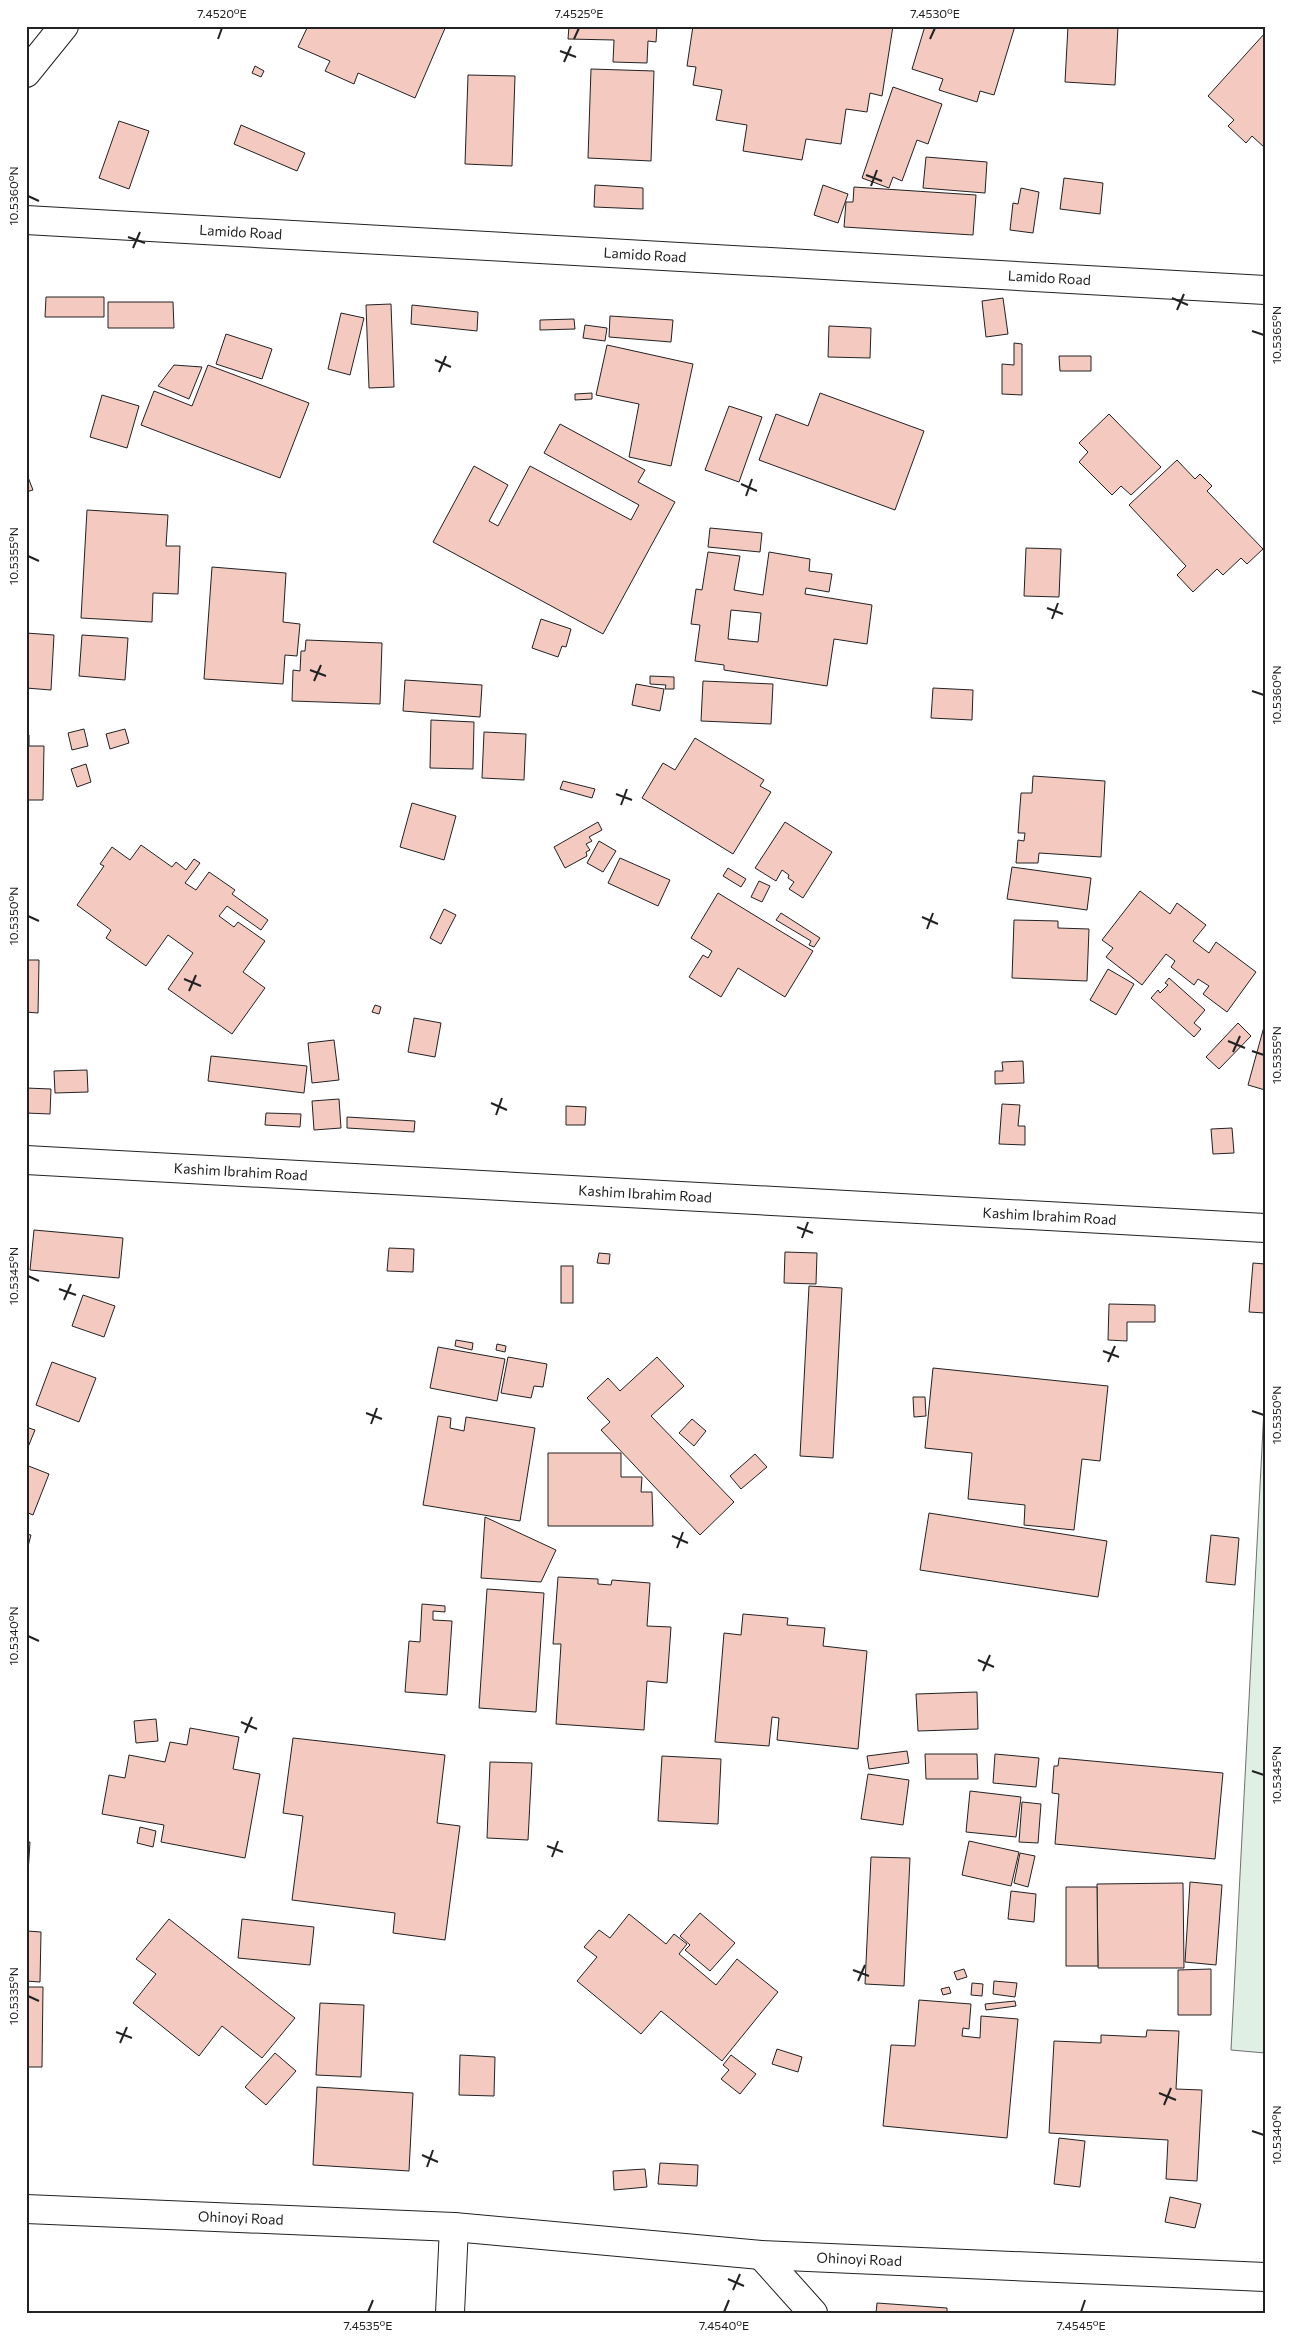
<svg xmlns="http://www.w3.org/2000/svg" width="1291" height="2339" font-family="Commissioner,sans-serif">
<rect width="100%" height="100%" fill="#fff"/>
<polygon fill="#e0efe3" stroke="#6f6f6f" points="1265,1389 1265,2053 1231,2050"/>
<g fill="#f3c9c0" stroke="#222" fill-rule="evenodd">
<polygon points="308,26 446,26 415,98 358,73 354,84 325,71 330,61 298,47"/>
<polygon points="569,26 657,26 656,42 648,41 647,63 613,62 614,40 568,39"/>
<polygon points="693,26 893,26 882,96 870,93 867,112 846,109 841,144 806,139 802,160 743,151 747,125 716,120 722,90 693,85 696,67 687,66"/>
<polygon points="925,26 1015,26 994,95 980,91 977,102 939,90 943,79 912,69"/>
<polygon points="1068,26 1118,26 1115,85 1065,82"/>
<polygon points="1265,33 1265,148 1252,136 1246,143 1228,126 1234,120 1208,96"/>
<polygon points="255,66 264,71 261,77 252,73"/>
<polygon points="591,69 654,71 651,161 588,158"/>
<polygon points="468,75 515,76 512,166 465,164"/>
<polygon points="893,87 942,104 928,144 917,140 902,181 893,177 889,188 862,178"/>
<polygon points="119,121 149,131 129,189 99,178"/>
<polygon points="241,125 305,153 297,171 234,144"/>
<polygon points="926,157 987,162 985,193 923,188"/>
<polygon points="1064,178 1103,183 1100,214 1060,209"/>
<polygon points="595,185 643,188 643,209 594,207"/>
<polygon points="823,185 848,194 838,223 814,215"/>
<polygon points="854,187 976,195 973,235 844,227 846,202 853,202"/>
<polygon points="1021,188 1039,192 1033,233 1010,230 1013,203 1018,204"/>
<polygon points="46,297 104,297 104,317 45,317"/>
<polygon points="1003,298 1008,334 986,337 982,301"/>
<polygon points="108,302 173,302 174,328 108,328"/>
<polygon points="391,304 394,387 369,388 366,305"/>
<polygon points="412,305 478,312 477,331 411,324"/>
<polygon points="341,313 364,318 350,375 328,369"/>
<polygon points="610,316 673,320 671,342 609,337"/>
<polygon points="574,319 575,329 540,330 540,320"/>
<polygon points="585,325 607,328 605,341 583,338"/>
<polygon points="829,326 871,328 870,358 828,357"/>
<polygon points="226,334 272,349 262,379 216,364"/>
<polygon points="1014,343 1022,344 1022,395 1002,394 1002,364 1014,365"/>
<polygon points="607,345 693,364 671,466 629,457 639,404 596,395"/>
<polygon points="1059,356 1091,356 1091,371 1060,371"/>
<polygon points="174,365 202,367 189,399 158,386"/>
<polygon points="208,365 309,403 280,478 141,425 154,391 192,406"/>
<polygon points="592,393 592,399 575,400 575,394"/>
<polygon points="820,393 924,431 895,510 759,460 776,414 808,426"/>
<polygon points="102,395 139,406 127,448 90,437"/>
<polygon points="729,406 762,417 739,482 705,470"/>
<polygon points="1109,414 1161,467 1131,495 1121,486 1112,495 1079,462 1088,452 1079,443"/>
<polygon points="560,424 645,470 638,482 675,502 603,634 433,542 474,466 508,485 489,521 498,526 530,466 631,520 639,505 544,453"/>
<polygon points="1177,460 1195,479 1200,474 1212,486 1207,491 1263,549 1247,564 1241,558 1223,575 1217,569 1193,592 1177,575 1186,566 1129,505"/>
<polygon points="26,472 33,490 26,492"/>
<polygon points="87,510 168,515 166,546 180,546 178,594 153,593 152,622 81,618"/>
<polygon points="710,528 762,533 760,552 708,547"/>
<polygon points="1026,548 1061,549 1059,597 1024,596"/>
<path d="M 708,552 L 740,556 L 734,590 L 763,595 L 769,552 L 810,559 L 809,571 L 832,574 L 829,592 L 806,588 L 805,594 L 872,605 L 867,644 L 834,639 L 827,686 L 724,670 L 724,665 L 695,661 L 700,625 L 691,624 L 696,589 L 702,590 ZM 731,610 L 761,613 L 758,642 L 728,639 Z"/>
<polygon points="212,567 286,573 283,622 300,624 297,656 285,655 283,684 204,679"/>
<polygon points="541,619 571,629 566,647 562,646 558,657 532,648"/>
<polygon points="26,633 54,635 51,690 26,688"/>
<polygon points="82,635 128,638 125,680 79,676"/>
<polygon points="306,640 382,643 380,704 292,701 293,670 300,671 301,651 305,651"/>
<polygon points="650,676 674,677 674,689 665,689 666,685 650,684"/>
<polygon points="405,680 482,685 480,717 403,711"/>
<polygon points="703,681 773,684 771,724 701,721"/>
<polygon points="636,684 664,689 660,711 632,705"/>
<polygon points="933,688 973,690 972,720 931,718"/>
<polygon points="431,720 474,722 473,769 430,768"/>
<polygon points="84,729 88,746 72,750 68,733"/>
<polygon points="125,729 129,743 110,749 106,734"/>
<polygon points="484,732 526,734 524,780 482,778"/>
<polygon points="26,735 29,735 29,746 44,746 43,800 26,800"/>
<polygon points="695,738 764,780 760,786 771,792 733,854 642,798 663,763 675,770"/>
<polygon points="86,764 91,782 77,787 71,769"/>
<polygon points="1033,776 1105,781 1101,857 1039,853 1038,863 1016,863 1018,840 1024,841 1025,833 1018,833 1021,793 1032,793"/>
<polygon points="563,781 595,789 592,798 560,789"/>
<polygon points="412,803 456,816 444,860 400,847"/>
<polygon points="598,822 602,830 589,837 592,841 586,844 590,850 586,852 587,856 565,868 554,847"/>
<polygon points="785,822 832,852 803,898 789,889 794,882 788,878 789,875 782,870 776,881 755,868"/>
<polygon points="599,841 616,851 603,872 587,863"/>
<polygon points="141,845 172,867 176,862 186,870 194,859 200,863 185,883 196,890 209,872 235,890 232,894 268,920 261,930 227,906 219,916 234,927 238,922 265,941 243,972 265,988 232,1034 168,989 193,953 168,935 146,966 106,938 111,930 77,905 104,866 100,864 112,847 130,860"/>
<polygon points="620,858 670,880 658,906 608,883"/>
<polygon points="1012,867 1091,878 1087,910 1007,899"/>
<polygon points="728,868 746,879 741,887 723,876"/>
<polygon points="759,881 770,886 762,902 751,897"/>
<polygon points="1140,891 1170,914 1177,903 1206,925 1193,941 1209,953 1216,942 1256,972 1227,1012 1203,994 1209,986 1198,979 1194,985 1171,967 1175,961 1166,954 1142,985 1106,957 1113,948 1102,940"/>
<polygon points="718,893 813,951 785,997 738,968 721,997 689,977 703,955 708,958 712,951 691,938"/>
<polygon points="444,909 456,915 441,944 430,938"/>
<polygon points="781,913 820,938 814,947 809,945 811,941 776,920"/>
<polygon points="1014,920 1058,921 1058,928 1089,929 1087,981 1012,978"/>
<polygon points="26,960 39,960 38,1013 26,1012"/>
<polygon points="1108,969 1134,984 1116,1015 1090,1000"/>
<polygon points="1169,978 1205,1010 1194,1023 1201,1029 1194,1037 1151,998 1158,990 1160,993 1168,985 1165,983"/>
<polygon points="375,1005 381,1007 379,1014 372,1012"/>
<polygon points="414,1018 441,1023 435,1057 408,1052"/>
<polygon points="1238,1023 1251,1036 1219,1069 1206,1057"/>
<polygon points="1265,1023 1265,1090 1248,1085"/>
<polygon points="334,1040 339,1080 312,1083 308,1043"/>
<polygon points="211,1056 307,1066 304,1093 208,1081"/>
<polygon points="1023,1061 1024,1083 995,1084 995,1071 1003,1071 1002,1062"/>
<polygon points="87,1070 88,1092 55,1093 54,1071"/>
<polygon points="26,1088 51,1089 50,1114 26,1113"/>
<polygon points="339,1099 341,1128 314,1130 312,1101"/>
<polygon points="1002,1104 1020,1105 1018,1126 1025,1126 1025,1145 999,1144"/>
<polygon points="566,1106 586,1107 585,1125 566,1125"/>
<polygon points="266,1113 301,1114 300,1127 265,1125"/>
<polygon points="347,1117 415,1121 414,1132 347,1128"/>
<polygon points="1232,1128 1234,1153 1213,1154 1211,1129"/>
<polygon points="34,1230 123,1238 119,1278 30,1270"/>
<polygon points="389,1248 414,1249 413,1272 387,1271"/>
<polygon points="785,1252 817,1253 816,1284 784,1283"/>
<polygon points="599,1253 610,1254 609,1264 597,1263"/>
<polygon points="1253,1263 1265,1264 1265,1313 1249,1312"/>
<rect x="561" y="1266" width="12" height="37"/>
<polygon points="809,1286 842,1288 833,1458 800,1456"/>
<polygon points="83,1295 115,1306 104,1337 72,1326"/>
<polygon points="1109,1304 1155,1305 1155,1322 1127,1322 1127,1341 1108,1340"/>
<polygon points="456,1340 473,1343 472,1350 455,1346"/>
<polygon points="497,1344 506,1346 505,1352 496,1350"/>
<polygon points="438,1347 505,1359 497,1401 430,1388"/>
<polygon points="508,1357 547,1364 543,1387 534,1386 531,1398 501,1393"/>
<polygon points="657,1357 684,1386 651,1416 734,1502 700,1535 601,1430 610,1422 587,1398 608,1378 620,1391"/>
<polygon points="52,1362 96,1378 79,1422 36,1405"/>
<polygon points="933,1368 1108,1386 1100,1461 1082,1459 1074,1530 1024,1525 1025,1505 968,1499 972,1453 925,1448"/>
<polygon points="913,1397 925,1397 926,1416 914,1417"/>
<polygon points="438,1416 451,1418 450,1428 464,1431 466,1417 535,1428 520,1521 423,1505"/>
<polygon points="692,1419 706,1431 694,1446 679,1433"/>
<polygon points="26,1427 35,1430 26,1452"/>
<polygon points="548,1453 621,1453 621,1477 642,1477 641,1492 652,1492 653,1526 548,1526"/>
<polygon points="755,1454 767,1467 741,1489 730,1476"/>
<polygon points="26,1465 49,1474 33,1515 26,1512"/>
<polygon points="929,1513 1107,1541 1098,1597 920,1570"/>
<polygon points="485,1517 556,1550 541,1582 481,1578"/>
<polygon points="26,1534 31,1535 26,1554"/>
<polygon points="1211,1535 1239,1538 1235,1585 1206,1582"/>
<polygon points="558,1577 598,1579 598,1584 611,1585 612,1580 650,1583 647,1626 671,1627 667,1683 647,1681 644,1730 556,1724 561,1644 553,1644"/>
<polygon points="487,1589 544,1593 536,1712 479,1708"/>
<polygon points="422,1604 445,1606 445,1612 433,1611 433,1620 452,1621 447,1695 405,1692 409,1641 420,1642"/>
<polygon points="743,1614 788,1618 787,1625 825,1628 823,1646 867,1651 858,1749 777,1740 779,1718 772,1717 769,1746 715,1742 724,1633 741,1635"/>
<polygon points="977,1692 978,1729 918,1731 916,1694"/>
<polygon points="156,1719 158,1741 136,1743 134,1721"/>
<polygon points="190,1728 239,1737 233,1769 260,1774 245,1858 161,1842 164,1825 102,1814 109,1775 125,1778 129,1755 165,1762 170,1742 187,1745"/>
<polygon points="293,1738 445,1755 437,1823 460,1826 445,1940 393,1933 395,1913 292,1900 303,1816 283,1813"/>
<polygon points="907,1751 909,1763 869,1769 867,1756"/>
<polygon points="925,1754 977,1754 978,1779 926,1779"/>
<polygon points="995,1754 1039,1758 1036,1787 993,1783"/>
<polygon points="662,1756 721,1759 718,1824 658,1821"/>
<polygon points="1059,1758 1223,1773 1215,1859 1055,1844 1059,1794 1052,1793 1054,1766 1058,1766"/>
<polygon points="490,1762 532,1763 528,1840 487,1838"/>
<polygon points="868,1774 909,1780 903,1825 861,1819"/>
<polygon points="970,1791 1021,1797 1016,1837 966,1832"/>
<polygon points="1022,1802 1041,1804 1038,1843 1019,1842"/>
<polygon points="140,1827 156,1831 153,1847 137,1843"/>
<polygon points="969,1841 1019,1852 1011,1886 962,1875"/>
<polygon points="26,1842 30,1842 27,1889 26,1889"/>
<polygon points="1020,1853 1035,1856 1028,1887 1014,1883"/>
<polygon points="871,1857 910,1858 904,1986 865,1984"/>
<polygon points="1190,1882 1222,1885 1216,1965 1185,1962"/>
<polygon points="1183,1883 1184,1968 1098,1968 1097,1884"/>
<polygon points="1066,1887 1097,1887 1098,1966 1066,1966"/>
<polygon points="1011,1891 1036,1894 1034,1922 1008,1919"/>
<polygon points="26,1912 27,1931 41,1932 40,1982 26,1981"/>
<polygon points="700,1913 735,1943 710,1971 685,1950 690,1945 680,1936"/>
<polygon points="629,1914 666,1944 674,1934 687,1944 679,1954 716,1985 737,1959 778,1992 722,2061 661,2011 641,2034 577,1981 597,1957 584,1947 599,1930 610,1938"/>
<polygon points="169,1919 295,2018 262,2058 222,2026 199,2056 133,2003 156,1974 136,1959"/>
<polygon points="242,1919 314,1927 310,1965 238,1958"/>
<polygon points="964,1969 967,1977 957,1980 954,1972"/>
<polygon points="1211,1969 1211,2015 1178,2015 1178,1970"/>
<polygon points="994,1981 1017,1983 1015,1997 993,1994"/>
<polygon points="972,1983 983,1984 982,1996 971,1995"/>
<polygon points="26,1987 43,1987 42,2067 26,2067"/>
<polygon points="949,1987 951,1993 943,1995 941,1989"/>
<polygon points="919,2000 971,2004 969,2029 963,2028 962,2036 980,2038 981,2016 1018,2019 1007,2138 883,2126 891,2045 915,2046"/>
<polygon points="1015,2001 1016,2006 986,2010 985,2004"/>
<polygon points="320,2003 364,2005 361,2077 316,2075"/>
<polygon points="1147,2030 1179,2031 1176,2089 1202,2090 1197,2181 1166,2179 1168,2140 1049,2133 1054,2041 1101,2043 1101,2035 1146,2037"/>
<polygon points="777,2049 802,2057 798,2072 772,2064"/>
<polygon points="275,2053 296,2071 266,2105 245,2087"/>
<polygon points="460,2055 495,2057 494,2096 459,2095"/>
<polygon points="731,2055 756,2074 740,2094 721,2079 729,2070 723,2065"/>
<polygon points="317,2087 413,2093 409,2171 313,2165"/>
<polygon points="1059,2138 1085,2141 1080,2187 1054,2184"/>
<polygon points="660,2163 698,2165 697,2186 658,2184"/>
<polygon points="645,2169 647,2187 614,2190 613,2171"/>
<polygon points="1170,2197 1201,2204 1195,2228 1165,2222"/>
<polygon points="877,2303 947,2308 947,2313 876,2313"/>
</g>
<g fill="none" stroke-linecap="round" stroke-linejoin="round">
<defs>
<g id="street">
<path id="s1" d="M 26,1160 L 1265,1228"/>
<path id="s2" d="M 26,2209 L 454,2227 L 761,2255 L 1265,2277"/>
<polyline points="761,2255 813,2313"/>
<polyline points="450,2313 454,2227"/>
</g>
<g id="secondary">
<polyline points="26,73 64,26"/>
<path id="s3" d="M 26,220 L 1265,290"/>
</g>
</defs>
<use href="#street" stroke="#222" stroke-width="30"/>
<use href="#secondary" stroke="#222" stroke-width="30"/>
<use href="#street" stroke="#fff" stroke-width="28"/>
<use href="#secondary" stroke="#fff" stroke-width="28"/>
</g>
<path fill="none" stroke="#222" stroke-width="2" d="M 218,39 L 222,28M 574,39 L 579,28M 930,39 L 935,28M 560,51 L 576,57M 564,62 L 571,46M 866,175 L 882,181M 871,186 L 877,170M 28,196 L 39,201M 128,237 L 145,243M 133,248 L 140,232M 1172,298 L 1188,305M 1177,310 L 1184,294M 1252,331 L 1264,335M 435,360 L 451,367M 439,372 L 446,356M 741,484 L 757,491M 746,496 L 752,479M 28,556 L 39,561M 1047,608 L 1063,614M 1052,619 L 1058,603M 310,670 L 326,676M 314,681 L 321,665M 1252,691 L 1264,695M 616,794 L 632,800M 621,805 L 627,789M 28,916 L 39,921M 922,917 L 938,924M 927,929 L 933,913M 184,979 L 201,986M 189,991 L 196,975M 1228,1041 L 1245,1048M 1252,1051 L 1264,1055M 1233,1052 L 1240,1036M 491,1103 L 507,1110M 496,1115 L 502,1098M 797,1227 L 813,1233M 802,1238 L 808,1222M 28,1276 L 39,1281M 59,1289 L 76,1295M 64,1300 L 71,1284M 1103,1351 L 1119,1357M 1108,1362 L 1115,1346M 1252,1411 L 1264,1415M 366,1413 L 382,1419M 371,1424 L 377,1408M 672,1536 L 688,1543M 677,1548 L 683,1532M 28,1636 L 39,1641M 978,1660 L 994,1667M 983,1671 L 990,1655M 241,1722 L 257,1729M 245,1733 L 252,1717M 1252,1771 L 1264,1775M 547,1846 L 563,1852M 552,1857 L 558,1841M 853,1970 L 869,1976M 858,1981 L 865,1965M 28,1996 L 39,2001M 116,2032 L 132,2038M 120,2043 L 127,2027M 1159,2093 L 1176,2100M 1164,2105 L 1171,2088M 1252,2131 L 1264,2135M 422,2155 L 438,2162M 427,2167 L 433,2150M 728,2279 L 744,2286M 733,2290 L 740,2274M 368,2312 L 373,2300M 724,2312 L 729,2300M 1081,2312 L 1085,2300"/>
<g text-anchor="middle" stroke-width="4" stroke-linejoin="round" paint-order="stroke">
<g font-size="14" fill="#222" stroke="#fff">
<text dy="5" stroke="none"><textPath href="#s3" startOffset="215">Lamido Road</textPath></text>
<text dy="5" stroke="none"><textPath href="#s3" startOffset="620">Lamido Road</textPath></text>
<text dy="5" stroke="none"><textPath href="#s3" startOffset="1025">Lamido Road</textPath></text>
<text dy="5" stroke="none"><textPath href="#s1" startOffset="215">Kashim Ibrahim Road</textPath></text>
<text dy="5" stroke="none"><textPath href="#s1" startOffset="620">Kashim Ibrahim Road</textPath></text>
<text dy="5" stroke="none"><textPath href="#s1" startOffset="1025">Kashim Ibrahim Road</textPath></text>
<text dy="5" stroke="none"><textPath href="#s2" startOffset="215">Ohinoyi Road</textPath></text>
<text dy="5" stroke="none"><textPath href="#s2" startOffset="835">Ohinoyi Road</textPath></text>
</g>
</g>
<rect width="1291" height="2339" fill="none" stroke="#ffffff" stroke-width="55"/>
<rect x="28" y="28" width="1236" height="2284" fill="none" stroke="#222" stroke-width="2"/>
<g font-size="12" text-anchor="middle" fill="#222">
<text x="222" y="18">7.4520°E</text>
<text x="579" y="18">7.4525°E</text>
<text x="935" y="18">7.4530°E</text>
<text transform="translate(14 196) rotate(-90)" y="4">10.5360°N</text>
<text transform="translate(1277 335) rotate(-90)" y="4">10.5365°N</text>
<text transform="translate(14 556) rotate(-90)" y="4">10.5355°N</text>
<text transform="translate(1277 695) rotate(-90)" y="4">10.5360°N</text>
<text transform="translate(14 916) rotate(-90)" y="4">10.5350°N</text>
<text transform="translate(1277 1055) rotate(-90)" y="4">10.5355°N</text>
<text transform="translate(14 1276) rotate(-90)" y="4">10.5345°N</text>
<text transform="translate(1277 1415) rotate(-90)" y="4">10.5350°N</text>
<text transform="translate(14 1636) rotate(-90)" y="4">10.5340°N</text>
<text transform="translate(1277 1775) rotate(-90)" y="4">10.5345°N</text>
<text transform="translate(14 1996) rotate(-90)" y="4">10.5335°N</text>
<text transform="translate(1277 2135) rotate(-90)" y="4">10.5340°N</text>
<text x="368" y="2330">7.4535°E</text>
<text x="724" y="2330">7.4540°E</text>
<text x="1081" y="2330">7.4545°E</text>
</g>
</svg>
